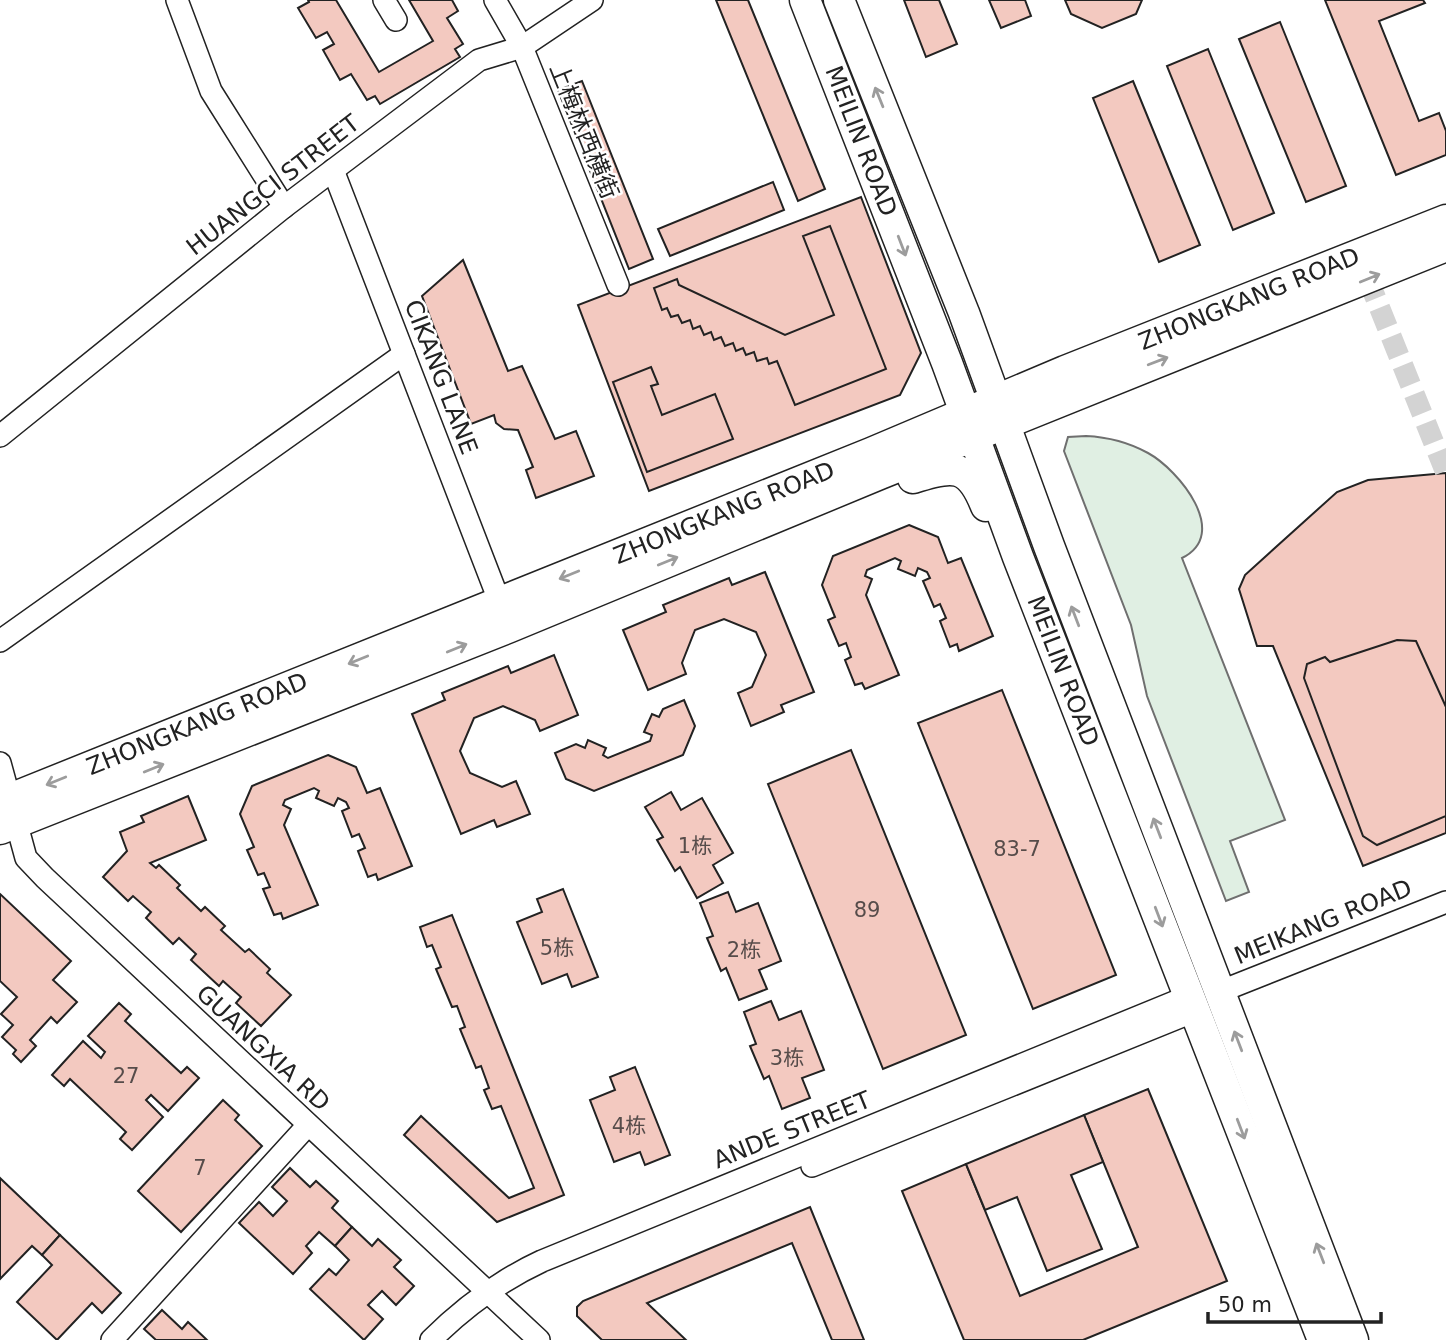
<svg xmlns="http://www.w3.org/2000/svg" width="1446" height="1340" font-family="'DejaVu Sans','Noto Sans SC',sans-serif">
<rect width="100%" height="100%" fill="#fff"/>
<path fill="#e0efe3" stroke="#6f6f6f" stroke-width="2" d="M 1086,436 C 1108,437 1128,442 1148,453 C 1179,470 1231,534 1182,558 L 1285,820 L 1230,841 L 1249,892 L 1226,901 L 1147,696 L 1131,625 L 1064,451 L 1068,437 Z"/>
<g fill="#f3c9c0" stroke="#222" stroke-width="2">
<polygon points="308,0 336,0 379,72 433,41 409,0 452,0 458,11 447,18 463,44 455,49 460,57 380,104 375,96 367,100 351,74 340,80 323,50 334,44 327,32 316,38 298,8 309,2"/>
<polygon points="716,0 748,0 825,189 798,201"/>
<polygon points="904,0 939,0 957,44 926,57"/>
<polygon points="989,0 1025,0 1031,16 1001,28"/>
<polygon points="1065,0 1142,0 1136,14 1102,28 1071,14"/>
<polygon points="1325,0 1423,0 1425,3 1379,21 1419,121 1439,113 1446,131 1446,155 1396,175"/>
<polygon points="1280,22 1346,186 1306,202 1239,39"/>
<polygon points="1208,49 1274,213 1233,230 1167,66"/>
<polygon points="582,81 653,259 629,269 558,90"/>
<polygon points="1133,81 1200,245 1159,262 1093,98"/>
<polygon points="773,182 784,210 670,256 658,229"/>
<polygon points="861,197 921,353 900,395 649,491 578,305"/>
<polygon points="830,226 886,369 795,405 777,361 769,364 767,358 757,361 754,352 746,355 743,348 736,351 733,343 725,346 721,337 714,340 711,332 704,335 700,326 693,329 690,320 682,323 678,315 671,317 667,308 662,310 654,288 677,279 679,285 785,335 834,315 803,236"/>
<polygon points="463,260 508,371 522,366 555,439 576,431 594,476 536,498 526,470 533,467 518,430 504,429 496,423 494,415 471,424 422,296"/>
<polygon points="651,367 658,384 651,386 662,415 715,394 733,439 647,472 613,382"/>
<polygon points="1446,473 1446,833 1363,866 1273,646 1257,646 1239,589 1245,575 1337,492 1368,480"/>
<polygon points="909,525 938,537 948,563 961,558 993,636 959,651 957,644 950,647 940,621 946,618 940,604 934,607 923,581 930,578 927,572 918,568 915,576 898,569 901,561 895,558 867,570 865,576 872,579 866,595 899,675 865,689 862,683 855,685 845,660 851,657 846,643 839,646 828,620 835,617 822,585 833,556"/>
<polygon points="765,572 814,692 781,705 784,712 751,726 738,693 752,687 766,655 756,632 724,619 695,630 682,663 686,674 648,690 623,630 666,612 663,605 729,578 732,585"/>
<polygon points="1397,640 1416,641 1446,707 1446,816 1377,845 1363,836 1304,678 1307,664 1325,657 1330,662"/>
<polygon points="554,655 578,715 540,731 535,720 503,706 474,718 460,751 470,773 502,787 516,781 530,814 497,827 494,820 461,834 412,714 445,700 442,693 508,666 511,673"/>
<polygon points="1002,690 1116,975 1033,1009 918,723"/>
<polygon points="684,700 695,726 683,755 594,791 566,779 555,753 576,744 585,748 588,740 606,748 603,755 608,758 650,741 652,735 644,732 652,714 659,717 663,709"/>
<polygon points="851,750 966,1035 883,1069 768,784"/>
<polygon points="328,755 356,767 367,793 380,788 412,866 378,880 376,874 368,877 358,851 365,848 359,834 352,837 342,811 349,808 346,802 338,798 334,806 316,798 319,791 314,788 285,800 283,805 291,809 284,825 318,905 283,919 281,913 274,915 263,889 270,887 264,873 258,875 247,850 254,847 240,814 252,786"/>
<polygon points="671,792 681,810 702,798 733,853 713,865 723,883 697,898 680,867 675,871 657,840 663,837 645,807"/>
<polygon points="188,796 206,840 150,863 156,868 159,865 180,885 177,888 201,911 205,907 225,926 221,930 245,952 249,949 270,969 267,973 291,995 261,1026 236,1003 241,997 223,981 219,986 191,960 196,954 179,938 173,944 146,918 151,912 133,896 128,901 103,877 127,851 120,832 144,822 141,816"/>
<polygon points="563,889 598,977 572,987 567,974 542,984 517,922 542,912 537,899"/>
<polygon points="728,892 736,912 758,903 781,961 759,970 767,989 739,1000 726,968 721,971 707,938 713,936 700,903"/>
<polygon points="0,894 71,961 53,980 77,1002 57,1023 51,1017 30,1040 36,1046 21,1062 13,1054 16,1050 2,1037 13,1025 1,1014 17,997 0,981"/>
<polygon points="452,915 564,1195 497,1222 404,1135 421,1116 509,1198 534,1188 501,1106 492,1109 484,1090 489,1088 481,1066 476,1068 460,1029 465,1027 457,1006 452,1007 436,969 441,967 432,945 427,947 420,927"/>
<polygon points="771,1001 779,1020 801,1011 824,1070 802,1078 810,1098 782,1109 769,1076 764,1079 750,1046 756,1044 744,1012"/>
<polygon points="119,1003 131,1014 125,1021 181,1073 187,1067 199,1078 168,1111 151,1095 146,1100 163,1117 132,1150 120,1139 126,1132 70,1079 64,1086 52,1075 83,1041 101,1058 105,1052 88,1036"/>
<polygon points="635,1067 670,1155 645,1165 640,1152 614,1162 590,1100 615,1090 610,1077"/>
<polygon points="1148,1089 1227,1281 1083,1340 964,1340 902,1191 966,1164 1020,1296 1138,1247 1084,1115"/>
<polygon points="223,1100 239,1115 235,1120 262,1146 181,1232 138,1191"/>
<polygon points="1084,1115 1103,1162 1071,1175 1102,1249 1047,1271 1017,1197 985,1210 966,1164"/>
<polygon points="290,1168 310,1187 316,1181 338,1201 332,1208 352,1227 335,1246 319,1232 306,1246 312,1253 293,1274 239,1223 259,1202 273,1216 287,1201 272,1187"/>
<polygon points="0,1178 60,1235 42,1255 32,1246 0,1279"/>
<polygon points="810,1207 864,1340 832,1340 792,1243 647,1303 686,1340 602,1340 577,1316 577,1307 583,1301"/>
<polygon points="352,1227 372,1246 378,1239 401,1260 394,1267 414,1286 396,1305 382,1291 368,1305 383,1319 364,1340 310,1289 329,1269 336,1275 349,1260 335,1246"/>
<polygon points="60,1235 121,1293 102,1313 92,1303 57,1340 17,1302 52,1265 42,1255"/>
<polygon points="162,1310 182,1329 188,1322 207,1340 156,1340 144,1329"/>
</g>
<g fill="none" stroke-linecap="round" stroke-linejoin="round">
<polyline stroke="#d3d3d3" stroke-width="21" stroke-dasharray="21 10" stroke-linecap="butt" points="1368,279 1446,473"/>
<defs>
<g id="street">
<polyline points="177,0 211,91 284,207"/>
<polyline points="384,0 396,20"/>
<polyline points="495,0 522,47 618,285"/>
<polyline points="333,170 500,603"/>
<polyline points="0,436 284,207 479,60 522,47 592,0"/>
<polyline points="0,641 404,354"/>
<polyline points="0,763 26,858 45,878 539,1340"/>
<polyline points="1219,992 1446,902"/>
<polyline points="812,1166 1195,1011"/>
<polyline points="112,1340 308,1125"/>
<path d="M 431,1340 C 465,1306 499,1281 542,1261 L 1189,996"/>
</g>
<g id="secondary">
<polyline points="805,0 947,363 1018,557 1323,1340"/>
<polyline points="839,0 964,313 1049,546 1353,1340"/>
<path d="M 913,478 C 953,465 969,463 986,506"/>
<polyline points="0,803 871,453 1065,371 1446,220"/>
<polyline points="0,829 510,627 880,474 1446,246"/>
</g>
</defs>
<use href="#street" stroke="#222" stroke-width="24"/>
<use href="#secondary" stroke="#222" stroke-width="33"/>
<use href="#street" stroke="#fff" stroke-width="21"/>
<use href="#secondary" stroke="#fff" stroke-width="30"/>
</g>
<defs><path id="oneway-shaft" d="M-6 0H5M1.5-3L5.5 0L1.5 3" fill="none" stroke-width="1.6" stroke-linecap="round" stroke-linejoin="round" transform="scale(1.75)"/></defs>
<g stroke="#9c9c9c">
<use href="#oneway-shaft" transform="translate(879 97) rotate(-112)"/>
<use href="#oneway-shaft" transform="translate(902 246) rotate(69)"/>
<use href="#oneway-shaft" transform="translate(1370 278) rotate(-22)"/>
<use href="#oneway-shaft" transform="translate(1158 361) rotate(-21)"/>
<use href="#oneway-shaft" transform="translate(668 561) rotate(-22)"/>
<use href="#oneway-shaft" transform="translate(569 575) rotate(158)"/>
<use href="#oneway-shaft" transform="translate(1075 616) rotate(-111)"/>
<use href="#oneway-shaft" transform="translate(457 648) rotate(-22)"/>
<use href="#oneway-shaft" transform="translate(358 660) rotate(158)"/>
<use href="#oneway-shaft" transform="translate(154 768) rotate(-22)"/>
<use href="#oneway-shaft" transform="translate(56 781) rotate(158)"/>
<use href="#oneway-shaft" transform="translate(1157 828) rotate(-111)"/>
<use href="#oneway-shaft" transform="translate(1159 917) rotate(69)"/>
<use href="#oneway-shaft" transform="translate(1238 1041) rotate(-111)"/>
<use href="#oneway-shaft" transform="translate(1241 1129) rotate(69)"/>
<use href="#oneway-shaft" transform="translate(1320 1253) rotate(-111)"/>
</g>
<g text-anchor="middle" stroke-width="5" stroke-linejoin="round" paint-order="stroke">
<g font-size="21" fill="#564c4a">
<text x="695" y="853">1栋</text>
<text x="1017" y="856">83-7</text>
<text x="867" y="917">89</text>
<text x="557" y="955">5栋</text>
<text x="744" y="957">2栋</text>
<text x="787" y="1065">3栋</text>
<text x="126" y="1083">27</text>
<text x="629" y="1133">4栋</text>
<text x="200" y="1175">7</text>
</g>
<g font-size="24" fill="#222" stroke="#fff">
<text transform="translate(584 131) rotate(68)" y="8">上梅林西横街</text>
<text transform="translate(861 141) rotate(69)" y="8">MEILIN ROAD</text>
<text transform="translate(273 185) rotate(-38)" y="8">HUANGCI STREET</text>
<text transform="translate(1249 299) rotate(-22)" y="8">ZHONGKANG ROAD</text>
<text transform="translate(441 377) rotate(69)" y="8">CIKANG LANE</text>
<text transform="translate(724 513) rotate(-22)" y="8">ZHONGKANG ROAD</text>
<text transform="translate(1063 671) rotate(69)" y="8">MEILIN ROAD</text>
<text transform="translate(197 724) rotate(-22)" y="8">ZHONGKANG ROAD</text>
<text transform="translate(1323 922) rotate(-22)" y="8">MEIKANG ROAD</text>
<text transform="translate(263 1048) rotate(43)" y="8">GUANGXIA RD</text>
<text transform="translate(792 1130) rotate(-22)" y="8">ANDE STREET</text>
</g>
</g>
<path d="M1208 1312v10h173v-10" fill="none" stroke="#222222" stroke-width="3.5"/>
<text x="1218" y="1312" font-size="21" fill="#222222" stroke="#ffffff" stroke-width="5" paint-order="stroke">50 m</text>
</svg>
